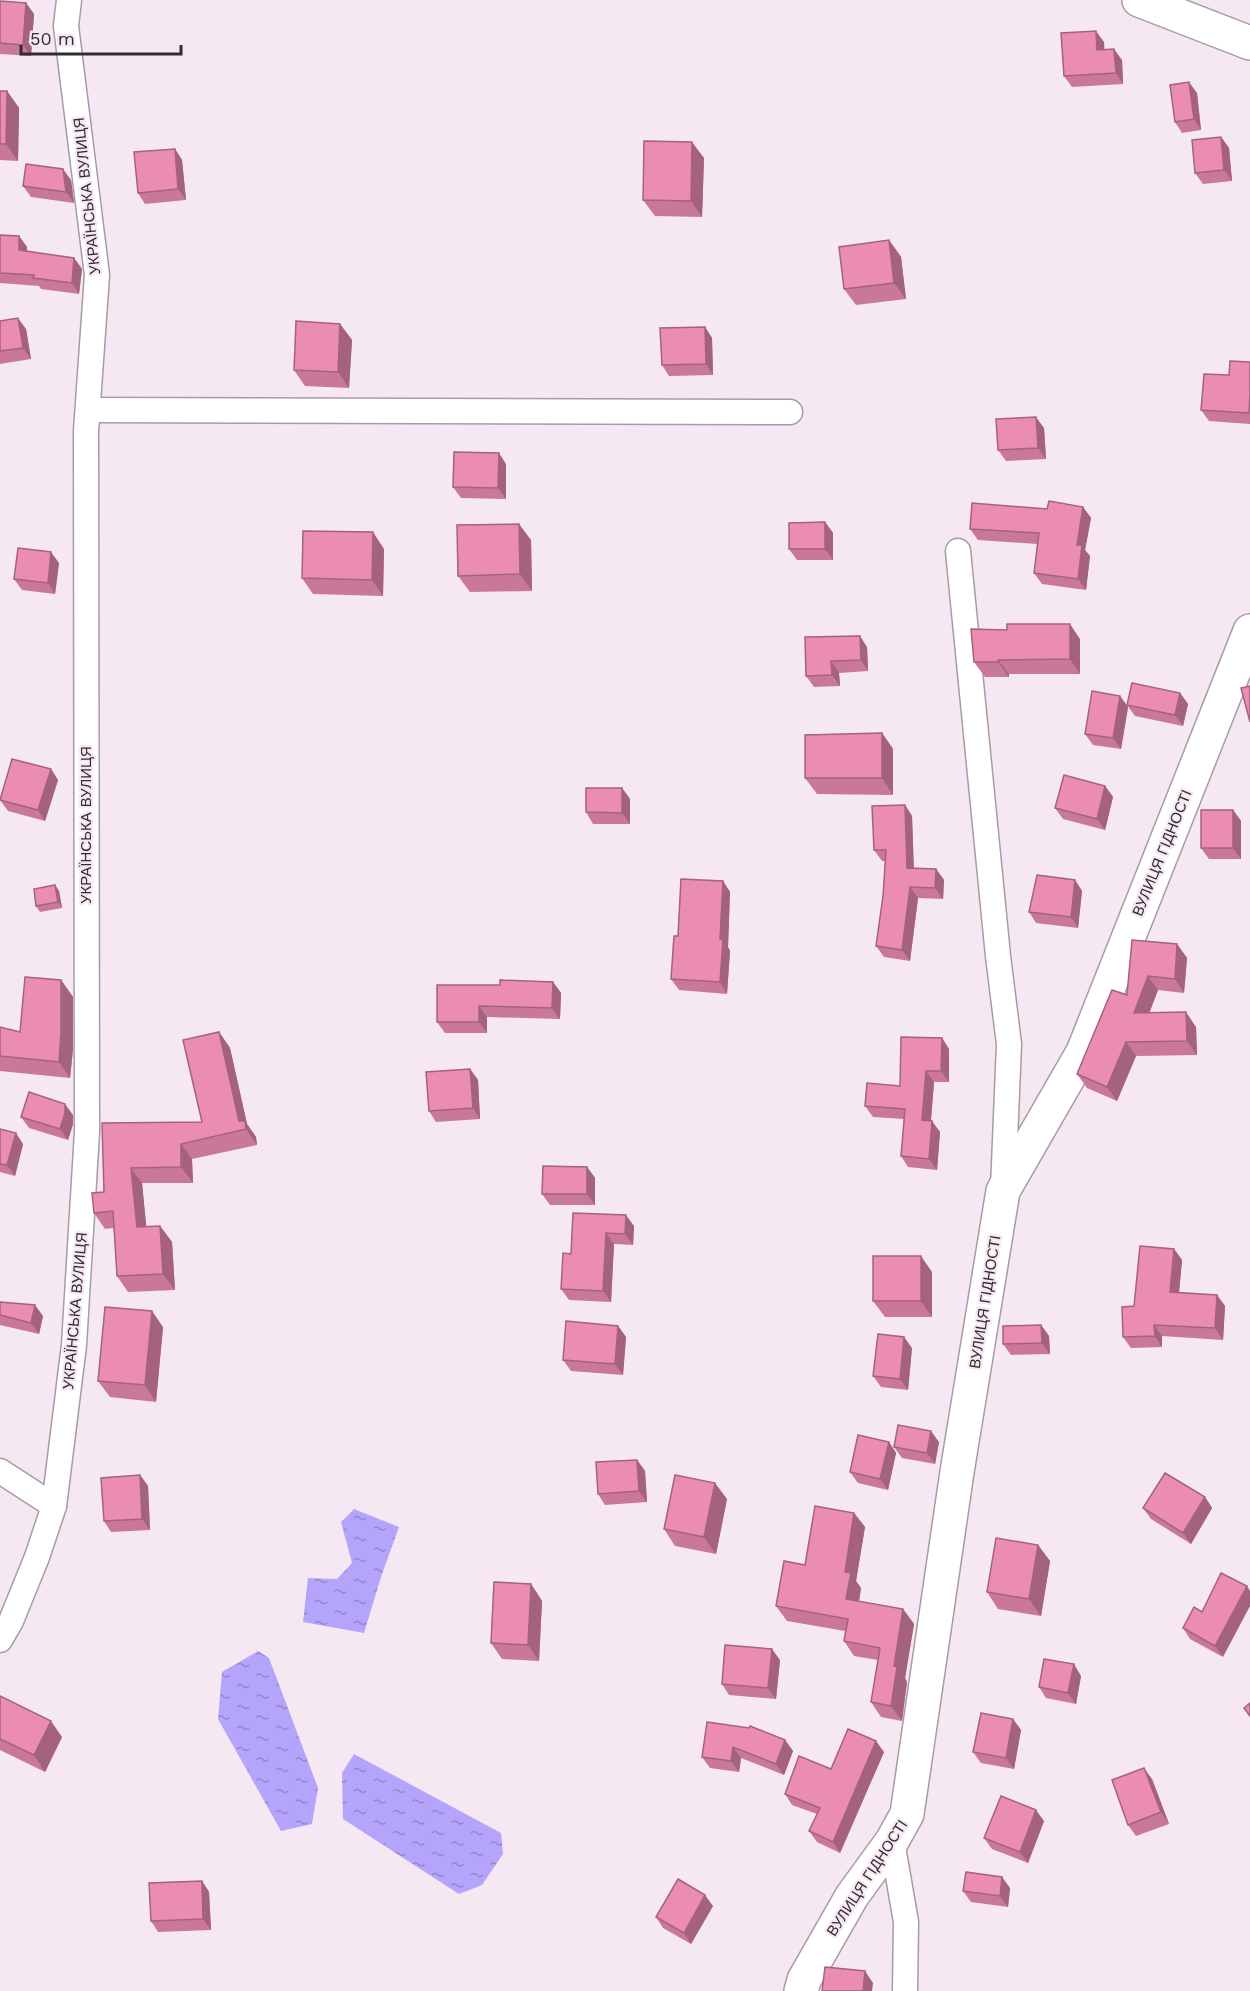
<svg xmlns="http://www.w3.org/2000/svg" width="1250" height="1991" font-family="'Work Sans',sans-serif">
<defs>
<pattern id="water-ripples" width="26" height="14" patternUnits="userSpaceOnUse" patternTransform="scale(1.5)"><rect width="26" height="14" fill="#b5a4fb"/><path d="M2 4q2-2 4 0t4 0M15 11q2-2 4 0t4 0" fill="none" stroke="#9486cc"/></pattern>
</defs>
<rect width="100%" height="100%" fill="#f6e8f2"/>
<g fill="url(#water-ripples)">
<polygon points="354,1509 399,1527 382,1574 364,1633 303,1622 308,1578 337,1579 352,1563 341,1522"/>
<polygon points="258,1651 269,1658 318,1788 312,1824 281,1831 218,1719 222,1672"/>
<polygon points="354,1754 501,1833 503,1854 482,1885 459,1894 343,1819 342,1773"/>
</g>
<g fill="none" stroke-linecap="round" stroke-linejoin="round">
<defs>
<g id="street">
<polyline points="88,410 790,412"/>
<polyline points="958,551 998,956 1009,1044 1003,1189"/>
<polyline points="0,1471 54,1506"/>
<polyline points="0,1640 11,1621 37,1557 54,1506 74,1345 87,1132 86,431 97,275 66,26 69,0"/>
<polyline points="892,1841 906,1922 905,1991"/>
</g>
<g id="secondary">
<polyline points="1139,0 1250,43"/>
<polyline points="801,1991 804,1980 852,1896 892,1841 907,1814 957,1472 1003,1191 1083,1052 1250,631"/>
</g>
</defs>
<use href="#street" stroke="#a79ba5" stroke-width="27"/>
<use href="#secondary" stroke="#a79ba5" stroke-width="36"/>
<use href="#street" stroke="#fff" stroke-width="24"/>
<use href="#secondary" stroke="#fff" stroke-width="33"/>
</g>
<g fill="#ca789a">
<polygon points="0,1 26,3 34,14 31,56 0,54"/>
<polygon points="1104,42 1104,50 1122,60 1123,84 1072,87 1064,76"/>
<polygon points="0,91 7,91 19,108 18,161 0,160"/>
<polygon points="1197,93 1201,130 1182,133 1175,122"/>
<polygon points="1221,137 1229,148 1232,181 1203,184 1195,173"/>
<polygon points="175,149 182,160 186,200 145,204 138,193"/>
<polygon points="704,158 702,217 655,216 643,200"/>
<polygon points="71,180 74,203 31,197 23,186"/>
<polygon points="0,235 19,236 27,247 27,252 74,258 82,269 79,294 41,289 39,286 0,283"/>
<polygon points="889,240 901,257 906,299 856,305 844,289"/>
<polygon points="0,321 26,329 31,359 0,364"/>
<polygon points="340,324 352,340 349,388 305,386 294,370"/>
<polygon points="705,327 712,338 713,375 669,376 662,365"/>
<polygon points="1250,362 1250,424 1209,421 1201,410 1229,375"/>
<polygon points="1044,428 1046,459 1006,461 998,450"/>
<polygon points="506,464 506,499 461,498 453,487"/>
<polygon points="1083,507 1091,518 1085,550 1090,556 1086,590 1042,584 1034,573 1037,544 978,540 970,529 1047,509"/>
<polygon points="825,522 833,533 833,560 797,560 789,549"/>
<polygon points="531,540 532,591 470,592 458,576"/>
<polygon points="384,549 383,596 313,594 302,578"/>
<polygon points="59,563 55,594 22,590 14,579"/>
<polygon points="805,637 867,647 868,671 839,673 840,686 814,687 806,676"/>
<polygon points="1080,639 1080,674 1009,674 1009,677 985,677 974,662"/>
<polygon points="1180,693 1188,704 1183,726 1135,716 1127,705"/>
<polygon points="1120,696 1128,707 1121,749 1093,745 1085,734"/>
<polygon points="882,733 893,749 893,795 817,794 805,778"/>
<polygon points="51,769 58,780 45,821 8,811 0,800"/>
<polygon points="1105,786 1113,797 1105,830 1063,819 1055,808"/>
<polygon points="622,788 630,799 630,824 593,824 586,812"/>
<polygon points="905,805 912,816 914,868 936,869 944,880 943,899 918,898 910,961 884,957 876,946 883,896 885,861 882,861 874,850"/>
<polygon points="1233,810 1241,821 1241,859 1209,859 1201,848"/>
<polygon points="1075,880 1082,891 1078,928 1036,923 1029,912"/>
<polygon points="723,881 730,892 728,947 730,951 727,994 679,990 671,979"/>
<polygon points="55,885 59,891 62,908 40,912 36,906"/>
<polygon points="1177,944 1187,958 1184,993 1158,990 1149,1013 1196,1027 1197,1055 1136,1056 1117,1101 1087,1088 1077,1074 1127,995"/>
<polygon points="61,980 73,997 73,1049 70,1078 0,1071 0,1027 20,1032"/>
<polygon points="553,982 561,993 560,1019 487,1017 487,1033 445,1033 437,1022 500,985"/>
<polygon points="219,1032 230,1048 247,1124 256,1137 257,1145 192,1159 193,1183 142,1183 146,1226 160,1226 172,1242 175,1290 128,1292 117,1276 114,1228 105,1229 94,1213 104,1192 102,1123 202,1122"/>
<polygon points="942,1038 949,1049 949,1082 934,1082 931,1121 940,1132 937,1170 908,1167 901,1156 904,1119 873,1117 865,1106 900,1086"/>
<polygon points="470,1069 478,1080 480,1119 436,1122 429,1111"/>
<polygon points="73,1115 73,1124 68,1140 29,1128 21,1117"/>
<polygon points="0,1129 23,1144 15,1176 0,1172"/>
<polygon points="587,1167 595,1178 595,1205 550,1205 542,1194"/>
<polygon points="573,1213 634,1226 633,1245 614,1244 611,1302 569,1300 561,1289 571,1254"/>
<polygon points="1174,1249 1182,1260 1179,1293 1217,1295 1225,1306 1223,1340 1162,1336 1162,1347 1131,1348 1123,1337 1134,1306"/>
<polygon points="932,1272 932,1317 885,1317 873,1301"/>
<polygon points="0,1302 43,1316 39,1334 0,1325"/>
<polygon points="1041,1325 1049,1336 1050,1354 1011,1355 1003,1344"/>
<polygon points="618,1326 626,1337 623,1375 571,1371 563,1360"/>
<polygon points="163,1327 156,1402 110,1397 98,1381"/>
<polygon points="912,1348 908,1390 881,1387 873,1376"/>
<polygon points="889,1442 896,1453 888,1490 858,1483 850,1472"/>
<polygon points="939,1442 935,1464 902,1458 894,1447"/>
<polygon points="637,1460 645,1471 647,1502 605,1505 598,1494"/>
<polygon points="140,1475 148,1486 150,1530 111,1532 104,1521"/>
<polygon points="1205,1497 1212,1508 1191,1544 1151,1519 1143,1508"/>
<polygon points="727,1499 716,1554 675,1546 664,1529"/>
<polygon points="854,1513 865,1527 856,1581 861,1588 859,1601 903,1609 914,1624 905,1678 907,1682 902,1721 881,1717 871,1702 878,1660 854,1656 844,1641 845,1631 787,1621 776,1606 805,1565"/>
<polygon points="1038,1545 1050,1561 1041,1616 998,1609 987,1592"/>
<polygon points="531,1584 542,1601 539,1661 502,1659 491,1643"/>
<polygon points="1194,1607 1223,1657 1190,1639 1183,1628"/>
<polygon points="780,1660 776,1699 729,1695 722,1684"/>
<polygon points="1081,1676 1076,1704 1046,1698 1039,1687"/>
<polygon points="0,1696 62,1737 45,1772 0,1750"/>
<polygon points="1013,1719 1021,1730 1014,1769 981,1763 973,1752"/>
<polygon points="707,1722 785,1740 793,1751 784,1775 741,1758 739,1772 710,1768 702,1757"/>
<polygon points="884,1752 840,1853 817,1842 809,1831 817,1814 792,1805 785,1794 831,1769"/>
<polygon points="1152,1779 1169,1824 1136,1836 1128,1825"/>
<polygon points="1044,1821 1028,1863 992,1849 984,1838"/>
<polygon points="202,1881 209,1892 211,1930 158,1932 151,1921"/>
<polygon points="1010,1888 1008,1907 971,1902 963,1891"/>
<polygon points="713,1906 691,1944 663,1928 656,1917"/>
</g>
<g fill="#a4627d">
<polygon points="26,3 34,14 31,56 23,45"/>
<polygon points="1096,31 1104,42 1105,61 1097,50"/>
<polygon points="1114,49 1122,60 1123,84 1116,73"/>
<polygon points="1189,82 1197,93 1201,130 1194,119"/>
<polygon points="7,91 19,108 18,161 6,144"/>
<polygon points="1221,137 1229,148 1232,181 1224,170"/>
<polygon points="692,142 704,158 702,217 691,201"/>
<polygon points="175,149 182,160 186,200 178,189"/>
<polygon points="63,169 71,180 74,203 66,192"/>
<polygon points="19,236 27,247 26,262 19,250"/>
<polygon points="889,240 901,257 906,299 894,283"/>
<polygon points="74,258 82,269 79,294 72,283"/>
<polygon points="18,318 26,329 31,359 23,348"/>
<polygon points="340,324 352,340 349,388 338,372"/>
<polygon points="705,327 712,338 713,375 706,364"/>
<polygon points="1036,417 1044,428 1046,459 1038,448"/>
<polygon points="499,453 506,464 506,499 498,488"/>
<polygon points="1083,507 1091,518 1085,550 1090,556 1086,590 1078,579 1077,545"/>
<polygon points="825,522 833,533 833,560 825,549"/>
<polygon points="519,524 531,540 532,591 520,574"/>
<polygon points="373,532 384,549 383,596 372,580"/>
<polygon points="51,552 59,563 55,594 48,583"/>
<polygon points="1070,624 1080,639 1080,674 1070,659"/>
<polygon points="860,636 867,647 868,671 861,660"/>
<polygon points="998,660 1009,674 1009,677 998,662"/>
<polygon points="831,661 839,673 840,686 832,675"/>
<polygon points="1180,693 1188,704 1183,726 1175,715"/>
<polygon points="1120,696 1128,707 1121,749 1113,738"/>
<polygon points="882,733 893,749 893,795 882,778"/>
<polygon points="51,769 58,780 45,821 38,810"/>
<polygon points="1105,786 1113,797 1105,830 1097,819"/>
<polygon points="622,788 630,799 630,824 622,813"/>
<polygon points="905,805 912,816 914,879 907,868"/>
<polygon points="1233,810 1241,821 1241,859 1233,848"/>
<polygon points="936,869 944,880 943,899 935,888"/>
<polygon points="1075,880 1082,891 1078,928 1071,917"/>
<polygon points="723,881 730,892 728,947 730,951 727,994 720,982 720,939"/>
<polygon points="55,885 59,891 62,908 58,902"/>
<polygon points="910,887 918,898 910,961 902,950"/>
<polygon points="1177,944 1187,958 1184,993 1175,979"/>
<polygon points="1148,976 1158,990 1144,1027 1134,1013"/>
<polygon points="61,980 73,997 73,1049 70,1078 59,1062"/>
<polygon points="553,982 561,993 560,1019 552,1008"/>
<polygon points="479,1006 487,1017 487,1033 479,1022"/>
<polygon points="1186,1012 1196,1027 1197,1055 1187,1041"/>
<polygon points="219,1032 230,1048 247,1124 256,1137 257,1145 246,1129 239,1121"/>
<polygon points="942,1038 949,1049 949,1082 941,1071"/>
<polygon points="1126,1042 1136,1056 1117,1101 1107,1087"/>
<polygon points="470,1069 478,1080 480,1119 473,1108"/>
<polygon points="926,1071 934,1082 930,1131 922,1120"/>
<polygon points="65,1104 73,1115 73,1124 68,1140 60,1129"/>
<polygon points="932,1121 940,1132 937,1170 929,1159"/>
<polygon points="16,1133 23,1144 15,1176 7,1165"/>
<polygon points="181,1144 192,1159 193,1183 181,1167"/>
<polygon points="587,1167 595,1178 595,1205 587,1194"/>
<polygon points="131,1168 142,1183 148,1243 137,1227"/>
<polygon points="626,1215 634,1226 633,1245 625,1234"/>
<polygon points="160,1226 172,1242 175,1290 163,1274"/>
<polygon points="606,1233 614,1244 611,1302 603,1291"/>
<polygon points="1174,1249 1182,1260 1178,1303 1170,1292"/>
<polygon points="921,1256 932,1272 932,1317 921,1301"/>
<polygon points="1217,1295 1225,1306 1223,1340 1215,1328"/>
<polygon points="35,1305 43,1316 39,1334 31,1323"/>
<polygon points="152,1311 163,1327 156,1402 145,1385"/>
<polygon points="1041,1325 1049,1336 1050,1354 1042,1343"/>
<polygon points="1154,1325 1162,1336 1162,1347 1155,1336"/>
<polygon points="618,1326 626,1337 623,1375 615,1364"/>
<polygon points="904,1337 912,1348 908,1390 900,1379"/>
<polygon points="931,1431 939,1442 935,1464 927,1453"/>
<polygon points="889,1442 896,1453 888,1490 880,1479"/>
<polygon points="637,1460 645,1471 647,1502 639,1491"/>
<polygon points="140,1475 148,1486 150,1530 142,1519"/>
<polygon points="715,1483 727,1499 716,1554 704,1537"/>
<polygon points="1205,1497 1212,1508 1191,1544 1183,1533"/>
<polygon points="854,1513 865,1527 856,1581 861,1588 857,1614 846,1599 845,1572"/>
<polygon points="1038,1545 1050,1561 1041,1616 1029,1599"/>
<polygon points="531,1584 542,1601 539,1661 528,1645"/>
<polygon points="1247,1586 1250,1591 1250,1606 1223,1657 1215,1646"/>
<polygon points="903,1609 914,1624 905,1678 907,1682 902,1721 891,1706 894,1666"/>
<polygon points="772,1649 780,1660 776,1699 768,1688"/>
<polygon points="1074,1664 1081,1676 1076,1704 1068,1693"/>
<polygon points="1013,1719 1021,1730 1014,1769 1006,1758"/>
<polygon points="51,1721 62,1737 45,1772 34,1755"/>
<polygon points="785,1740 793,1751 784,1775 776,1764"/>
<polygon points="876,1741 884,1752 840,1853 833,1842"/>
<polygon points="733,1747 741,1758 739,1772 731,1761"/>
<polygon points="1144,1768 1152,1779 1169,1824 1161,1812"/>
<polygon points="1036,1810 1044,1821 1028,1863 1020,1852"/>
<polygon points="1002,1877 1010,1888 1008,1907 1000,1896"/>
<polygon points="202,1881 209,1892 211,1930 203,1919"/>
<polygon points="705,1895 713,1906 691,1944 684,1933"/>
<polygon points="865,1971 873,1983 872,1991 863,1991"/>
</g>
<g fill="#eb8cb3" stroke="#a4627d" stroke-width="1.5">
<polygon points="0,1 26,3 23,45 0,43"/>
<polygon points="1096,31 1097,50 1114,49 1116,73 1064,76 1061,33"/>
<polygon points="1189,82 1194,119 1175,122 1170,85"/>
<polygon points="0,91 7,91 6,144 0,144"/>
<polygon points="1221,137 1224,170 1195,173 1192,140"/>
<polygon points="644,141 692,142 691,201 643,200"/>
<polygon points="175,149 178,189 138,193 134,152"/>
<polygon points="26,164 63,169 66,192 23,186"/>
<polygon points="0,235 19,236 19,250 74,258 72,283 33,278 34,275 0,273"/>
<polygon points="889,240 894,283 844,289 839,247"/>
<polygon points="18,318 23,348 0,351 0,321"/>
<polygon points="296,321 340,324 338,372 294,370"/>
<polygon points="705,327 706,364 662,365 660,328"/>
<polygon points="1230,361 1250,362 1250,393 1249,413 1201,410 1204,374 1229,375"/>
<polygon points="1036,417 1038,448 998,450 996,419"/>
<polygon points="454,452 499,453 498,488 453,487"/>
<polygon points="1049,501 1083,507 1077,545 1082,545 1078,579 1034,573 1039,533 970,529 972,503 1047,509"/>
<polygon points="825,522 825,549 789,549 789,523"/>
<polygon points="519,524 520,574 458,576 457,525"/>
<polygon points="303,531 373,532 372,580 302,578"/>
<polygon points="18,548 51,552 48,583 14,579"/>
<polygon points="1007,624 1070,624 1070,659 998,660 998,662 974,662 971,629 1007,630"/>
<polygon points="860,636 861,660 831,661 832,675 806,676 805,637"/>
<polygon points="1132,683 1180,693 1175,715 1127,705"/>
<polygon points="1250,686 1250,722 1241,688"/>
<polygon points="1092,691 1120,696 1113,738 1085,734"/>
<polygon points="882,733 882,778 805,778 805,735"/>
<polygon points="12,759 51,769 38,810 0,800"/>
<polygon points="1064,775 1105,786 1097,819 1055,808"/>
<polygon points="586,788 622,788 622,813 586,812"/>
<polygon points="905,805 907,868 936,869 935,888 910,887 902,950 876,946 883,896 886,850 874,850 872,806"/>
<rect x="1201" y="810" width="32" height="38"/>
<polygon points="1037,875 1075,880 1071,917 1029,912"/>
<polygon points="681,879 723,881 720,939 723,940 720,982 671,979 674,936 678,936"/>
<polygon points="55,885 58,902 36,906 34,889"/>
<polygon points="1132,940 1177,944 1175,979 1148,976 1134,1013 1186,1012 1187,1041 1126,1042 1107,1087 1077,1074 1112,990 1127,995"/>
<polygon points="25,977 61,980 61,1033 59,1062 0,1056 0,1027 20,1032"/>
<polygon points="500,980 553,982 552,1008 479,1006 479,1022 437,1022 437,985 500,985"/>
<polygon points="219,1032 239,1121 245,1121 246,1129 181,1144 181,1167 131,1168 137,1227 160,1226 163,1274 117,1276 113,1211 94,1213 92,1193 104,1192 102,1123 202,1122 183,1040"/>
<polygon points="901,1037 942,1038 941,1071 926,1071 922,1120 932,1121 929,1159 901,1156 905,1109 865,1106 867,1083 900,1086"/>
<polygon points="470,1069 473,1108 429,1111 426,1072"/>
<polygon points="29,1092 65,1104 65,1113 60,1129 21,1117"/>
<polygon points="0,1129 16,1133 7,1165 0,1164"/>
<polygon points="543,1166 587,1167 587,1194 542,1194"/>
<polygon points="573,1213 626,1215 625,1234 606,1233 603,1291 561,1289 563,1253 571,1254"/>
<polygon points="1140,1246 1174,1249 1170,1292 1217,1295 1215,1328 1154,1325 1155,1336 1123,1337 1122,1307 1134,1306"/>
<rect x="873" y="1256" width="48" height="45"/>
<polygon points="0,1302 35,1305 31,1323 0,1315"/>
<polygon points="105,1307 152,1311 145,1385 98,1381"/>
<polygon points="566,1321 618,1326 615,1364 563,1360"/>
<polygon points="1041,1325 1042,1343 1003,1344 1003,1326"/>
<polygon points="878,1334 904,1337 900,1379 873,1376"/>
<polygon points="898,1425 931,1431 927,1453 894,1447"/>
<polygon points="858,1435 889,1442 880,1479 850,1472"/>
<polygon points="637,1460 639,1491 598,1494 596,1462"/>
<polygon points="1165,1473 1205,1497 1183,1533 1143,1508"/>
<polygon points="140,1475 142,1519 104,1521 101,1478"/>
<polygon points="675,1475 715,1483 704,1537 664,1529"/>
<polygon points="815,1506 854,1513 845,1572 851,1573 846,1599 903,1609 894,1666 897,1667 891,1706 871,1702 880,1648 844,1641 848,1619 776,1606 784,1561 805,1565"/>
<polygon points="996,1538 1038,1545 1029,1599 987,1592"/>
<polygon points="1221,1573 1247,1586 1215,1646 1183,1628 1194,1607 1202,1612"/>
<polygon points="494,1582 531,1584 528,1645 491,1643"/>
<polygon points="725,1645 772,1649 768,1688 722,1684"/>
<polygon points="1044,1659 1074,1664 1068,1693 1039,1687"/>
<polygon points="0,1696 51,1721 34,1755 0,1739"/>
<polygon points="1250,1703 1250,1716 1244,1708"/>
<polygon points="981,1713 1013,1719 1006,1758 973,1752"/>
<polygon points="707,1722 749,1728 750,1726 785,1740 776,1764 733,1747 731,1761 702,1757"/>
<polygon points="848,1729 876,1741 833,1842 809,1831 820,1808 785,1794 799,1756 831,1769"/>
<polygon points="1144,1768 1161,1812 1128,1825 1112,1780"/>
<polygon points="1001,1796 1036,1810 1020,1852 984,1838"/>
<polygon points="966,1872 1002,1877 1000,1896 963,1891"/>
<polygon points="678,1879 705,1895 684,1933 656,1917"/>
<polygon points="202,1881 203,1919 151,1921 149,1883"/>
<polygon points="825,1967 865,1971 863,1991 822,1991"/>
</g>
<g text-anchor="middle" stroke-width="4.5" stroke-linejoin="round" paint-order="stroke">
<g font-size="15" fill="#312c30" stroke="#f6e8f2">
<text transform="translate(87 196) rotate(-96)" y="5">УКРАЇНСЬКА ВУЛИЦЯ</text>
<text transform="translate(86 825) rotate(-90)" y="5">УКРАЇНСЬКА ВУЛИЦЯ</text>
<text transform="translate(1162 853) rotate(-68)" y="5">ВУЛИЦЯ ГІДНОСТІ</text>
<text transform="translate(985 1302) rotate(-81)" y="5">ВУЛИЦЯ ГІДНОСТІ</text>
<text transform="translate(75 1311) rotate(-85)" y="5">УКРАЇНСЬКА ВУЛИЦЯ</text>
<text transform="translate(867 1878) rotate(-57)" y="5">ВУЛИЦЯ ГІДНОСТІ</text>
</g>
</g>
<path d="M21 45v9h160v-9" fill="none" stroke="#312c30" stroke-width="3"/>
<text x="30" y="45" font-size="18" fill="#312c30" stroke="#f6e8f2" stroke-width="4.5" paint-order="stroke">50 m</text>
</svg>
